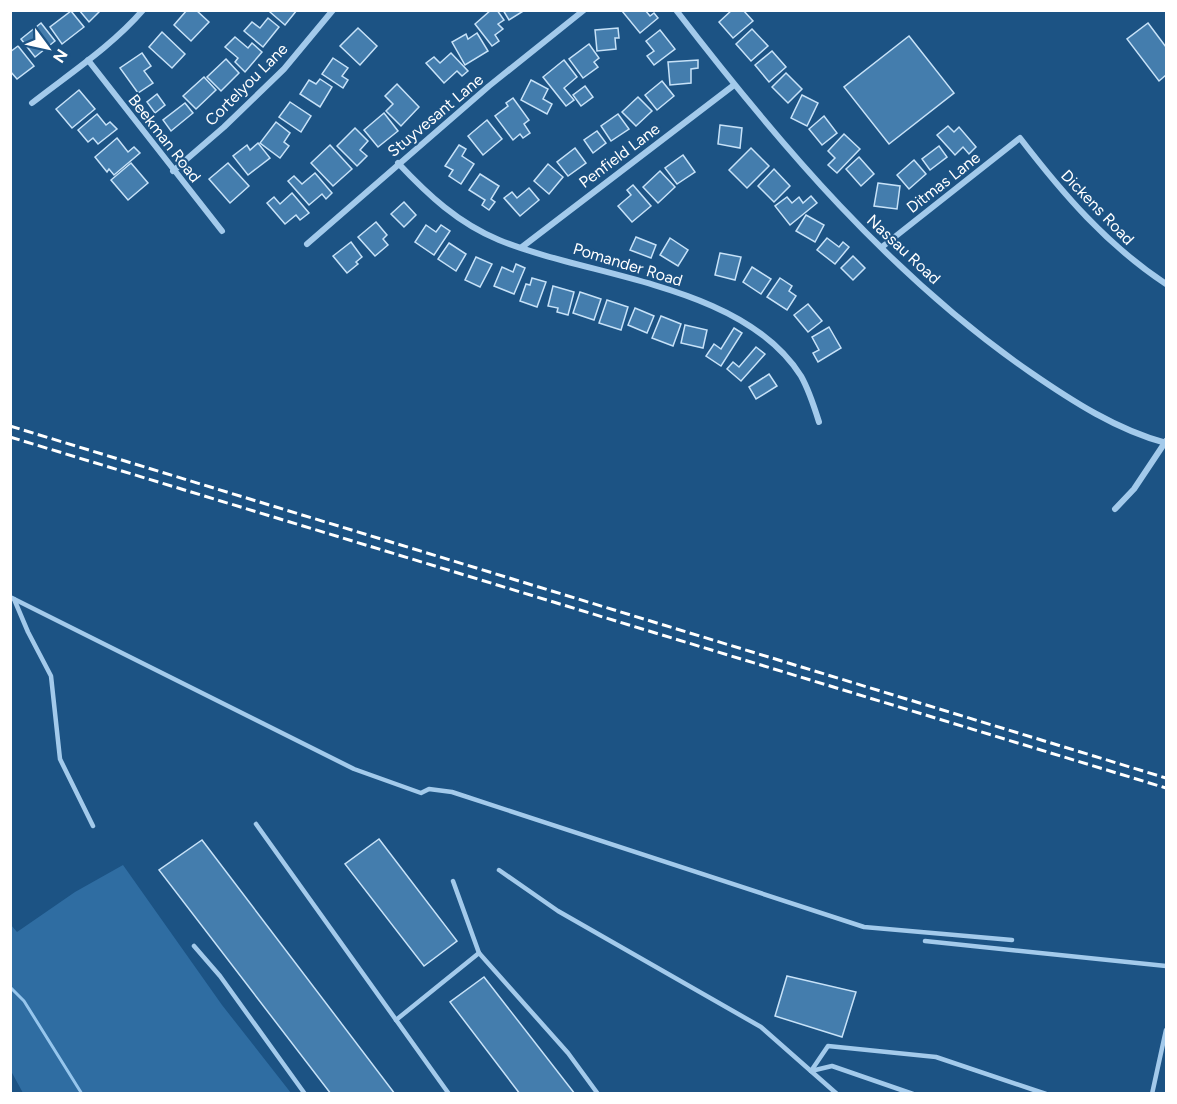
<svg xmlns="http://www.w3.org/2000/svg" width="1177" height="1104" font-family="Figtree,sans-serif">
<rect width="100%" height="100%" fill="#1c5384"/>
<polygon fill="#2f6da2" points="123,865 222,1005 291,1093 23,1093 11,1071 11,925 17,932 75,892"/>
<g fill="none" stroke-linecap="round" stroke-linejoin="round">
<polyline stroke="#96c6ed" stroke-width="3" points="10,987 24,1001 82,1094"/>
</g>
<g fill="#447dad" stroke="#c7e2f8" stroke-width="1.5">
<polygon points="79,10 101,10 89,22"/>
<polygon points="187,10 196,10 209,22 191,41 174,25"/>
<polygon points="272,10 297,10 285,25 270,12"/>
<polygon points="491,10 497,10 504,20 498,24 503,29 495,35 499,41 492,46 475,24"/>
<polygon points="503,10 525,10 509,20"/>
<polygon points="645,10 650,16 654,13 658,18 640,33 622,11"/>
<polygon points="732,10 743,10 753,21 733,38 719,22"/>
<polygon points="71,11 84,27 62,44 50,27"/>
<polygon points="268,18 279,27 263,47 244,31 252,22 260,28"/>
<polygon points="41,23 55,41 35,57 21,39"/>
<polygon points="1148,23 1166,47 1166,75 1159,81 1127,39"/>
<polygon points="358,28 377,46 360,65 340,46"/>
<polygon points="618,28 619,38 615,38 616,49 597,51 595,30"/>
<polygon points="752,29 768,46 751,61 736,44"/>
<polygon points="660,30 675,49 654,65 647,56 654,51 646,41"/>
<polygon points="162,32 185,54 172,68 149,47"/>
<polygon points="477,33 488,51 465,65 452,42 466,34 468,39"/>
<polygon points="909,36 954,93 889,144 844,87"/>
<polygon points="235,37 248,48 252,43 262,52 245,72 235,62 238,58 225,47"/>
<polygon points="589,44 599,58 594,62 598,67 583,78 569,59"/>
<polygon points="18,46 34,66 17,79 10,71 10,52"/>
<polygon points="772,51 786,67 769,82 755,65"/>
<polygon points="142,53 151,66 144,71 153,83 138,93 120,68"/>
<polygon points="451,53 468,71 462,76 457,71 444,83 426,63 434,57 440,63"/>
<polygon points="333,58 348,68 342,76 348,80 343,88 322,74"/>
<polygon points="226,59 239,73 221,91 207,77"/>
<polygon points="564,60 577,77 564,88 574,100 566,106 543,77"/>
<polygon points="698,60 698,68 691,69 691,83 670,85 668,62"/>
<polygon points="786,73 802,89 788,103 772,87"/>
<polygon points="204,77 216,90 196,109 183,96"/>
<polygon points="320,79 332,87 320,107 300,94 309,80 316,84"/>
<polygon points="531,80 548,89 543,99 552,104 547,114 521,100"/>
<polygon points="662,81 674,96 657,110 645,95"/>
<polygon points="397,84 419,107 401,126 386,111 393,104 385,96"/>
<polygon points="585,86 593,97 581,106 573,95"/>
<polygon points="79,90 95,109 72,128 56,109"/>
<polygon points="157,94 165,105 155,113 147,102"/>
<polygon points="802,95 818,103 807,126 791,118"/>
<polygon points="638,97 652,111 636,126 622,112"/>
<polygon points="513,98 529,120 524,124 530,133 523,138 520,134 513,140 495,116 508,106 506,103"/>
<polygon points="290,102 311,116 301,132 279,117"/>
<polygon points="185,103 193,113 171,131 163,120"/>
<polygon points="384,113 398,131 378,147 364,130"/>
<polygon points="97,114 106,125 110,122 117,129 98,144 93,138 88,142 78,130"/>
<polygon points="618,114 629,129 611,141 601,126"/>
<polygon points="824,116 837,133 822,145 809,129"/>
<polygon points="487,120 502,139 483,155 468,136"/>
<polygon points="276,122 290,133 284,142 289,146 280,158 260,143"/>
<polygon points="720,125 742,128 740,148 718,144"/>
<polygon points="948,126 954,132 959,127 976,147 969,154 963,147 955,155 937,135"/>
<polygon points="355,128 368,141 360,150 367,156 357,166 337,146"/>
<polygon points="597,131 606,143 593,153 584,140"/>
<polygon points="844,134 860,149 837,173 828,165 835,158 828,151"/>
<polygon points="117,138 128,152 134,147 140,153 114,175 109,169 107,172 95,157"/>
<polygon points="258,143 270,158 248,175 233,156 247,145 250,150"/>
<polygon points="330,145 352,169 333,186 311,163"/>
<polygon points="459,145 466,149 462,156 474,164 461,184 449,176 453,170 445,166"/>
<polygon points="939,146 947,157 930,170 922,159"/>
<polygon points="575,148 586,163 568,176 557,162"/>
<polygon points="751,148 769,166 747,188 729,170"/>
<polygon points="683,155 695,172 677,184 665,168"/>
<polygon points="859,157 874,174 861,186 846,169"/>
<polygon points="914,160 926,174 909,189 897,175"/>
<polygon points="131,163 148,183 128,200 111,180"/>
<polygon points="228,163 249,186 230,203 209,179"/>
<polygon points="548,164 563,177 549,194 534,181"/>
<polygon points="774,169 790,186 774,202 758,186"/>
<polygon points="660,171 675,187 658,203 643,187"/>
<polygon points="315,173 332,193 326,199 322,194 309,205 288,181 294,176 302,184"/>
<polygon points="480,174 499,186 491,199 495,202 489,210 482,205 485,200 469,190"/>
<polygon points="878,183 900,186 897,209 874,206"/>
<polygon points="633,185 651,206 632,222 618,206 631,195 627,190"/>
<polygon points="529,188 539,200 520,216 504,198 512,192 517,198"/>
<polygon points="292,193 309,213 300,220 296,215 285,224 267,203 274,197 280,204"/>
<polygon points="811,196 817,203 790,225 775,206 787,197 792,203 799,197 803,203"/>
<polygon points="404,202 416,215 404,227 391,214"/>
<polygon points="806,215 824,225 815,242 796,231"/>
<polygon points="376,222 387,235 383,239 388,245 375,256 358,237"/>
<polygon points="426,225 436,232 441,225 450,231 434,255 415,242"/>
<polygon points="636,237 656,245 651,258 630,250"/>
<polygon points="670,238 688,250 678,266 660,255"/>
<polygon points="827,238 839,247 843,242 849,247 835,264 817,250"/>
<polygon points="351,242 362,257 356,262 358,264 347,273 333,256"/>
<polygon points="449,243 466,254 456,271 438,259"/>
<polygon points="720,253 741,257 735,280 715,275"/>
<polygon points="853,256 865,268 853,280 841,268"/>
<polygon points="476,257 492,264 480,287 465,280"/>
<polygon points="516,264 525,268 514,294 494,286 502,267 513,272"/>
<polygon points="752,267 771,279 761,294 743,282"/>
<polygon points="532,278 546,282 537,307 520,301 526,284 530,285"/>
<polygon points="780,278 792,286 789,291 796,296 787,310 767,297"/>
<polygon points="553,286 574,292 568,315 557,312 558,308 548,306"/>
<polygon points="580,292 601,299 594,320 573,313"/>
<polygon points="607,300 628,307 621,330 599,323"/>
<polygon points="808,304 822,321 808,332 794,315"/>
<polygon points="635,308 654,316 647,333 628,325"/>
<polygon points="661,316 681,324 673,346 652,338"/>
<polygon points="685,325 707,330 703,348 681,343"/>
<polygon points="829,327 841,348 818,362 813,353 819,350 812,337"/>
<polygon points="734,328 742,333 721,366 706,356 714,344 721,349"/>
<polygon points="756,347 765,354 741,381 727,369 733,362 739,367"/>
<polygon points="769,374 777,386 756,399 749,387"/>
<polygon points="379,839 457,941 424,966 345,864"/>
<polygon points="202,840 395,1094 331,1094 159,870"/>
<polygon points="787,976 856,992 842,1037 775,1016"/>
<polygon points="484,977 575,1094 520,1094 450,1002"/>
</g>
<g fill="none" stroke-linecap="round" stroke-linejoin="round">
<g stroke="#a3caeb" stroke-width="4.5">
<polyline points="10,597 14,599 28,632 51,676 60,759 93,826"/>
<polyline points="14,599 354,769 421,793 429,789 452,792 864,927 1012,940"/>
<polyline points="256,824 449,1094"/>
<polyline points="499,870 558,911 761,1027 837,1094"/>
<polyline points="453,881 479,953 568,1053 598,1094"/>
<polyline points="925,941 1166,966"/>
<polyline points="194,946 220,976 305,1094"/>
<polyline points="396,1020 479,953"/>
<polyline points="811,1071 828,1046 936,1057 1046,1094"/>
<polyline points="811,1071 832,1066 913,1094"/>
<polyline points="1152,1094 1166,1030"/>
</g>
<g stroke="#a3caeb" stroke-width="6">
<path d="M 676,10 C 779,144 891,276 1030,372 C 1072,401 1117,430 1166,443"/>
<polyline points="88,60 222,231"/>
<path d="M 32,103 C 69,74 112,46 143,10"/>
<path d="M 398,163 C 428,195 458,223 499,240 C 592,278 743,284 801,376 C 809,390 814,406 819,422"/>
<polyline points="173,171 224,127 284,69 333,10"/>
<polyline points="307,244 489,86 584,10"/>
<polyline points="522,247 734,85"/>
<path d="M 882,247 L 1020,138 C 1063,194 1107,245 1166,284"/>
<polyline points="1115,509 1134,489 1166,441"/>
</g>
<g stroke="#fff" stroke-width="3" stroke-dasharray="10 4.5" stroke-linecap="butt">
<polyline points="10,426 1166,778"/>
<polyline points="10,437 1166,788"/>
</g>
</g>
<g text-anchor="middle" stroke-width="4.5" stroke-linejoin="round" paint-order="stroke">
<g font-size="16" fill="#fff" stroke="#1c5384">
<text transform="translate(246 84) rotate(-45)" y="6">Cortelyou Lane</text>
<text transform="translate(435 115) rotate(-40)" y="6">Stuyvesant Lane</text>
<text transform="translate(165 138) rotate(52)" y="6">Beekman Road</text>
<text transform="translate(619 155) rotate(-37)" y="6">Penfield Lane</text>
<text transform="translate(943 182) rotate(-38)" y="6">Ditmas Lane</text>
<text transform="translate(1098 207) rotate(46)" y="6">Dickens Road</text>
<text transform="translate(904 249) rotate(43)" y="6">Nassau Road</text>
<text transform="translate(628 264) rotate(17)" y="6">Pomander Road</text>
</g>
</g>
<rect width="1177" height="1104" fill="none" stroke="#ffffff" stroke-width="24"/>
<g transform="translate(48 48) rotate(123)" stroke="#1c5384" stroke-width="4.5" paint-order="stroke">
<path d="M0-4.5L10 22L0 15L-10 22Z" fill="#ffffff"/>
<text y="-9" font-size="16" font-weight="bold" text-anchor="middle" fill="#ffffff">N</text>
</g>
</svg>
